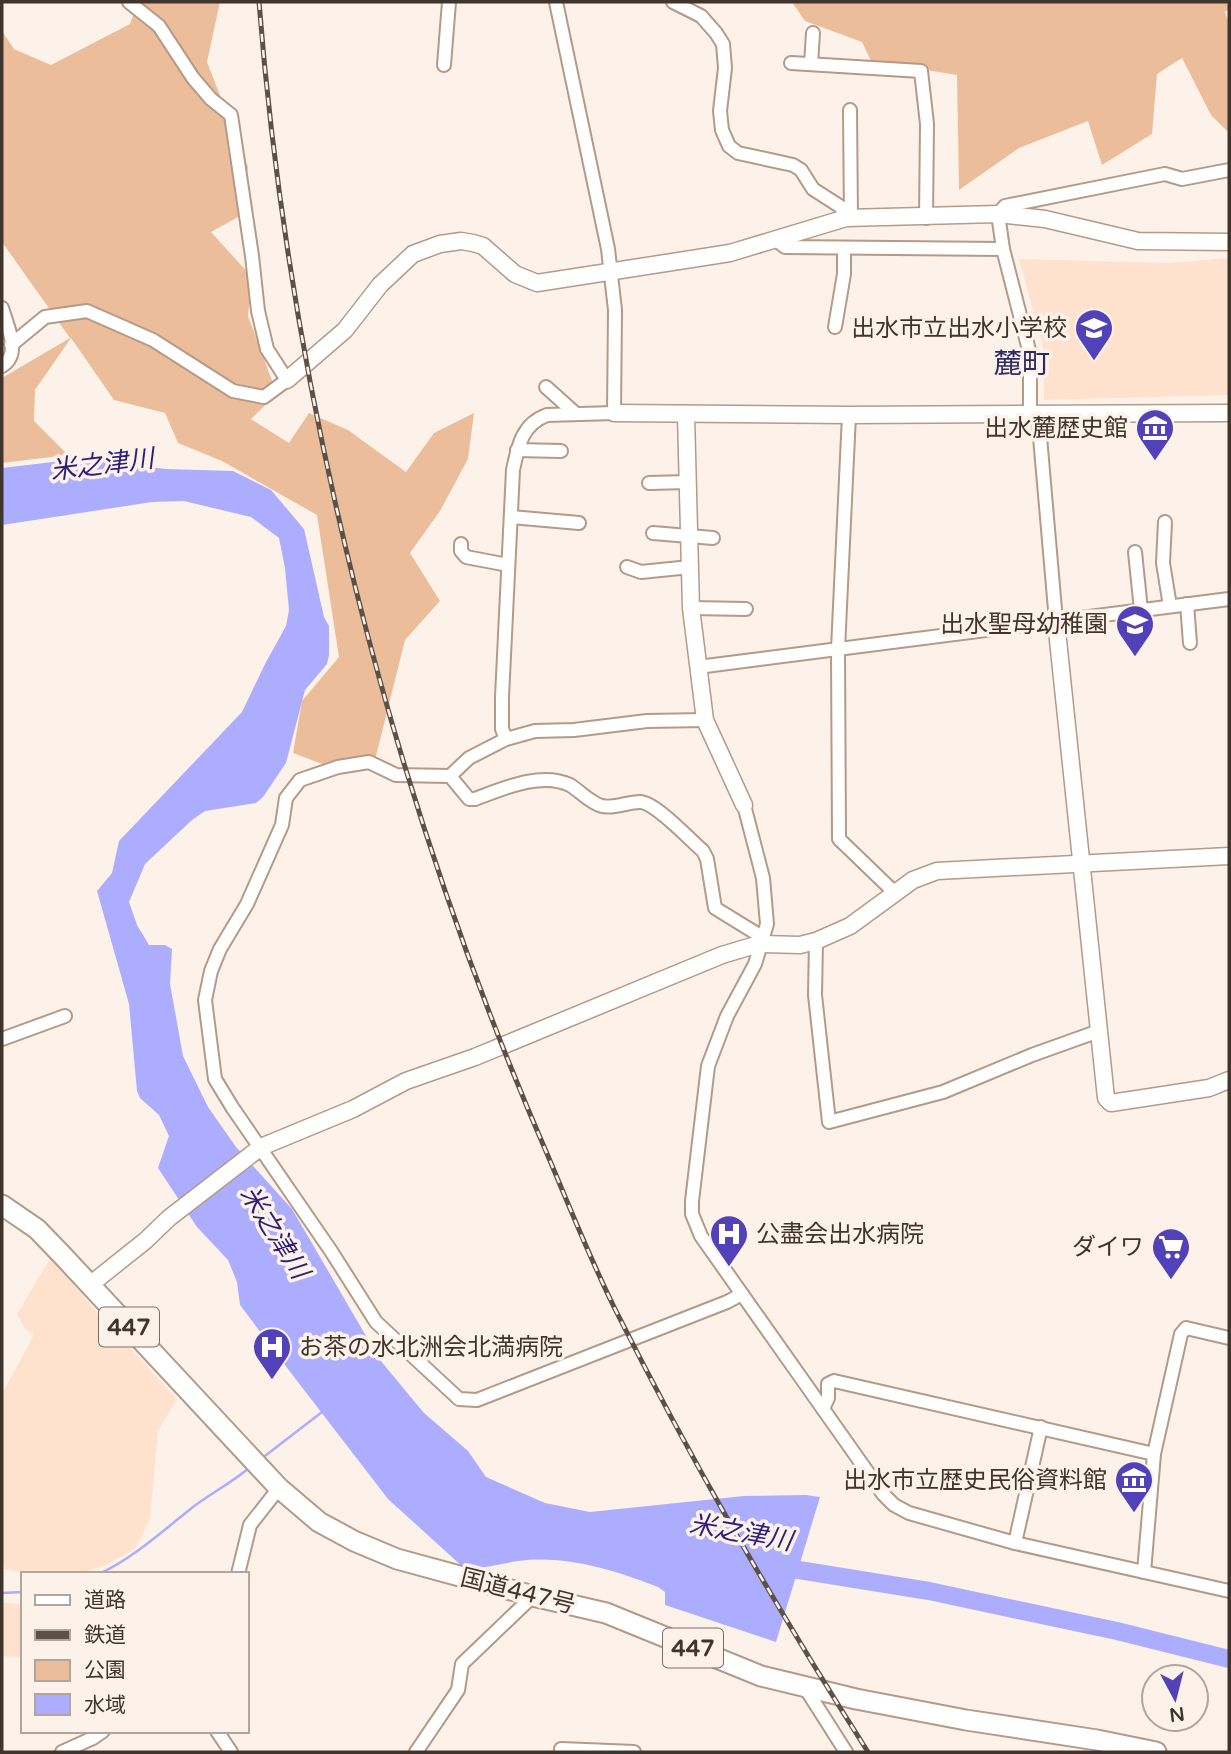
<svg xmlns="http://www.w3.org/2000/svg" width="1231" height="1754" font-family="'Varela Round','Noto Sans JP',sans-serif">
<rect width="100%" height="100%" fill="#fdf2e9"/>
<g fill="#fee2ce">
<polygon points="1229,258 1229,395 1044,400 1043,346 1019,259 1169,263"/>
<polygon points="51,1257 92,1307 177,1399 158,1431 150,1519 135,1549 104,1566 78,1574 32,1574 5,1569 2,1562 2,1394 34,1335 25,1329 17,1314"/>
<polygon points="2,1602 23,1605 23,1658 2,1656"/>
</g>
<g fill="#ecbd9b">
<polygon points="138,2 220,2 207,62 248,167 240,216 211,232 252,277 248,316 277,394 251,419 289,443 309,413 348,430 406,472 434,433 474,413 468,459 440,511 410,553 440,601 405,640 376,756 325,765 293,753 302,701 339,657 317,515 222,461 178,443 165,413 114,400 71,338 35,390 34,421 68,455 2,463 2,378 70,338 2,242 2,31 14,49 51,65 130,24"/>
<polygon points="792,2 1229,2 1229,9 1225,12 1229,24 1229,133 1211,115 1182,58 1157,74 1152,134 1102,165 1088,121 1019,148 959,190 957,75 871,61 862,42 805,21"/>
</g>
<path fill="#acadfe" d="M 78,459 L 166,469 L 233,471 L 271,490 L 304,529 L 324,617 L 329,626 L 329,655 L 327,664 L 305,690 L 286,763 L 263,797 L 256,803 L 205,811 L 192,820 L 145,864 L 129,902 L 137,925 L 149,945 L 165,945 L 172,949 L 170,984 L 183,1056 L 208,1107 L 236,1147 L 292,1209 L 380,1360 L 424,1413 L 468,1451 L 486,1477 L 545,1503 L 590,1512 L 744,1496 L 806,1495 L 820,1497 L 776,1642 L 665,1605 L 665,1592 L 658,1587 C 616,1571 573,1557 527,1560 C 510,1561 477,1571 464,1568 L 388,1499 L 291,1373 L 240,1305 L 237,1282 L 228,1260 L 197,1227 L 158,1168 L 169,1136 L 159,1115 L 140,1098 L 137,1091 L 129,1004 L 97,891 L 112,873 L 119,841 L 242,712 L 265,664 L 286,626 L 289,610 L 285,568 L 279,538 L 251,517 L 184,501 L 152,502 L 2,525 L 2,468 Z"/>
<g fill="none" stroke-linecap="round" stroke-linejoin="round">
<g stroke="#acadfe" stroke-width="2.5">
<polyline points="261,1459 322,1412"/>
<path d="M 99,1574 C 133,1558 159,1534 188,1511 C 207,1495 231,1484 250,1467"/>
<polyline points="2,1593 23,1592"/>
</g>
<polyline stroke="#acadfe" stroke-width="18" points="774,1566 929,1591 1117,1631 1229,1659"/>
<defs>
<g id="minor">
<polyline points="673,2 701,16 716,33 723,44 725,68 720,111 722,130 729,146 738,153 793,165 801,170 813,189 841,207 846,218"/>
<polyline points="791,63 921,71 927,124 926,218"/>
<polyline points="811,64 813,33"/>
<polyline points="444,65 449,2"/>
<polyline points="850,110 851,218"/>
<polyline points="776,240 785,247 1003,249"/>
<path d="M 2,308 C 7,326 22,354 2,366"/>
<polyline points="835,327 844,274 844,248"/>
<polyline points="11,345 45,317 87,311 153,340 233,391 264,397 287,380 267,349 258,311 252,256 231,115 211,99 193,78 159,26 129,2"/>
<polyline points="546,387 576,414"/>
<polyline points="1030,413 1030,354 1003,249 998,214 1005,206 1165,174 1182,179 1229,170"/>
<polyline points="1038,414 1056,621"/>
<polyline points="849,415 838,649 839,839 894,892"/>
<polyline points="517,450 561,451"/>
<polyline points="649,483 688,482"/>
<polyline points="511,517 579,523"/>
<polyline points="1165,522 1163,563 1170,606"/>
<polyline points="653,533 713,538"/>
<polyline points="461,544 461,551 466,557 508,565"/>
<polyline points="1135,552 1141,610"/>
<polyline points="627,567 641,572 690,567"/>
<polyline points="1187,604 1190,643"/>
<polyline points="691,608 746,609"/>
<polyline points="698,667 1229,599"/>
<polyline points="705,720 647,721 574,730 535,731 506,739 469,758 450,776 396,775 369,762 338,767 300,780 286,798 282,825 247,904 220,949 211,971 205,1000 215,1079 232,1107 331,1251 376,1322 459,1399 477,1400 727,1302 742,1294"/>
<path d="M 506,739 L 502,729 L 502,697 L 513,470 C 518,446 522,424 547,415 L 614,413 L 615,310 L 608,249 L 556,2"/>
<path d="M 450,776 L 469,799 L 475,799 C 502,789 541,771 570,785 C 580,791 590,803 602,806 C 614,809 627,802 640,802 C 655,802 689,839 703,851 L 707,859 L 715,908 L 762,937"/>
<polyline points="744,805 763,878 767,924 755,964 727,1016 708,1066 692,1201 692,1214 701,1236 883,1494 894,1505 909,1513 1015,1543 1229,1591"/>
<polyline points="816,941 815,995 829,1122 943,1092 1032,1055 1099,1031"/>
<polyline points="2,1039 65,1016"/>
<polyline points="823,1409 828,1398 828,1384 834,1381 1154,1454"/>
<polyline points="1015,1543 1041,1427"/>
<polyline points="1144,1572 1154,1454 1181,1334 1186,1328 1229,1338"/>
<polyline points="238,1574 250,1525 279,1488"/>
<polyline points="804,1686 846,1752"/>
<polyline points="217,1731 231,1752"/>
<polyline points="62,1752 93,1738 103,1731"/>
<polyline points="416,1752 458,1690 462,1664 533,1596"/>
<polyline points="561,1752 561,1749 634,1752"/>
</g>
<g id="tertiary">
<polyline points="287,380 345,330 380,285 413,254 440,244 461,241 473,243 483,246 515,274 537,283 730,253 846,218 998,214 1045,219 1138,241 1229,242"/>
<polyline points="614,413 849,415 1229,413"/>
<polyline points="686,415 691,608 705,720 744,805"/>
<polyline points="1056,621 1106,1098 1111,1103 1209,1088 1229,1080"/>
<polyline points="91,1284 145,1241 169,1218 261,1147 353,1109 406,1081 475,1057 722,955 759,944 800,945 816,941 850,926 913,880 937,871 1229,856"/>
</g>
<polyline id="trunk" points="2,1205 37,1229 63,1256 279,1488 319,1522 354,1541 397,1559 533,1596 606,1613 761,1676 856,1699 966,1720 1097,1740 1156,1752"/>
</defs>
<use href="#minor" stroke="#b49a87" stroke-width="16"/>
<use href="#tertiary" stroke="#b49a87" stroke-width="19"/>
<use href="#trunk" stroke="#b49a87" stroke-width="23"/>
<use href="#minor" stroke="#fff" stroke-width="12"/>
<use href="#tertiary" stroke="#fff" stroke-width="16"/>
<use href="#trunk" stroke="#fff" stroke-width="19"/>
<defs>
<path id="rail" d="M 259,2 C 290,395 391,795 548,1156 C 570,1208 591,1261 616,1311 C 692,1462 777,1609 868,1752"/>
</defs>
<use href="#rail" stroke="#5c5149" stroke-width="5"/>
<use href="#rail" stroke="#fdf2e9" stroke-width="2.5" stroke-dasharray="8" stroke-linecap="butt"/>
</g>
<defs>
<symbol id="school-pin" viewBox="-11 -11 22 30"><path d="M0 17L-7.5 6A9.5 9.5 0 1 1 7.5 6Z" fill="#5142b9" stroke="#fdf2e9"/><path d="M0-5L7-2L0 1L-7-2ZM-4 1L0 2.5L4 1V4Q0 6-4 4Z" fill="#fff"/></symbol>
<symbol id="museum-pin" viewBox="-11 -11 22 30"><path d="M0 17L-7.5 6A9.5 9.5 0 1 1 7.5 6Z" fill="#5142b9" stroke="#fdf2e9"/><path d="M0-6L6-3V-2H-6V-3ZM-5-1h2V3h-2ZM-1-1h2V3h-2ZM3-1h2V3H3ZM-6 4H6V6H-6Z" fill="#fff"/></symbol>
<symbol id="hospital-pin" viewBox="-11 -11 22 30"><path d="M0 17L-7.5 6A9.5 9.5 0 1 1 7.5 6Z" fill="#5142b9" stroke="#fdf2e9"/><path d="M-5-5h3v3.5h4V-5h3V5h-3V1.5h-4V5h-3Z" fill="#fff"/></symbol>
<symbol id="supermarket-pin" viewBox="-11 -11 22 30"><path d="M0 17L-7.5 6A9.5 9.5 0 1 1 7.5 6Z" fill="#5142b9" stroke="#fdf2e9"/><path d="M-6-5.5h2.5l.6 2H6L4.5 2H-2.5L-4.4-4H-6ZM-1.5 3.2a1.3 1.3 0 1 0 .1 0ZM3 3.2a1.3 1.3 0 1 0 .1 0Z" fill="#fff"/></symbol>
</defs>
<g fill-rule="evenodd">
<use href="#school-pin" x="1072" y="306" width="44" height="60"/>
<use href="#museum-pin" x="1133" y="406" width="44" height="60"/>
<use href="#school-pin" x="1113" y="602" width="44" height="60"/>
<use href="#hospital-pin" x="707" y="1212" width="44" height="60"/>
<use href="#supermarket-pin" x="1149" y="1225" width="44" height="60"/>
<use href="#hospital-pin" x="250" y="1325" width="44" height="60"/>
<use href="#museum-pin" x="1112" y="1458" width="44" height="60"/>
</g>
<g text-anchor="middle" stroke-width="7" stroke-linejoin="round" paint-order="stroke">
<g fill="#fdf2e9" stroke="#796e65" stroke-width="2">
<rect x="99" y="1307.5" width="60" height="39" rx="5"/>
<rect x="663" y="1628.5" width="60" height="39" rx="5"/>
</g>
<g font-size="23" font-weight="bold" fill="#40352d">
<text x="129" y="1335">447</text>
<text x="693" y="1656">447</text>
</g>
<g font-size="24" fill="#40352d" stroke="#fdf2e9" text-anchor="end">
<text x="1067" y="336">出水市立出水小学校</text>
<text x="1128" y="436">出水麓歴史館</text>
<text x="1108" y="632">出水聖母幼稚園</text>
<text x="756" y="1242" text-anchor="start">公盡会出水病院</text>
<text x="1144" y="1255">ダイワ</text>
<text x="299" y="1355" text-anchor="start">お茶の水北洲会北満病院</text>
<text x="1107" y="1488">出水市立歴史民俗資料館</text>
</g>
<g font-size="24" fill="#40352d" stroke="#fdf2e9">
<text transform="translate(518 1591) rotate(14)" y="8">国道447号</text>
</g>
<g font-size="26" font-style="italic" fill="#2e1e78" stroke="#fdf2e9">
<text transform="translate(102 464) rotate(-7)" y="9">米之津川</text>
<text transform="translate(275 1232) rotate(58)" y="9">米之津川</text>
<text transform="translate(741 1532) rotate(10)" y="9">米之津川</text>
</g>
<g font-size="28" fill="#2e2a65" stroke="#fdf2e9">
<text x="1022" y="373">麓町</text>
</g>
</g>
<rect width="1231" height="1754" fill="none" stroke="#40352d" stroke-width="7"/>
<rect x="21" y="1572" width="228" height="161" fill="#fdf2e9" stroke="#b1a69e" stroke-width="2"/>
<rect x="35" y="1595" width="35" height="10" fill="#ffffff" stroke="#b1a69e" stroke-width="2"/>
<text x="84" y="1607" font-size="21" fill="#40352d">道路</text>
<rect x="35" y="1630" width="35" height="10" fill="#5c5149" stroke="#b1a69e" stroke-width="2"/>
<text x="84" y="1642" font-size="21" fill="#40352d">鉄道</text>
<rect x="35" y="1660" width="35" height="21" fill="#ecbd9b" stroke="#b1a69e" stroke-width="2"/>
<text x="84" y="1677" font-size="21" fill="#40352d">公園</text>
<rect x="35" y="1694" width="35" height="21" fill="#acadfe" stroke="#b1a69e" stroke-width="2"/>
<text x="84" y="1712" font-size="21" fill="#40352d">水域</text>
<g transform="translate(1175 1698) rotate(173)"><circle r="33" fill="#fdf2e9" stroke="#b1a69e" stroke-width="2"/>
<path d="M0-5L12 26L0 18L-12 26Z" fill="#5142b9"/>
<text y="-10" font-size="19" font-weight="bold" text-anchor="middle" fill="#40352d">N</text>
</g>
</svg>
